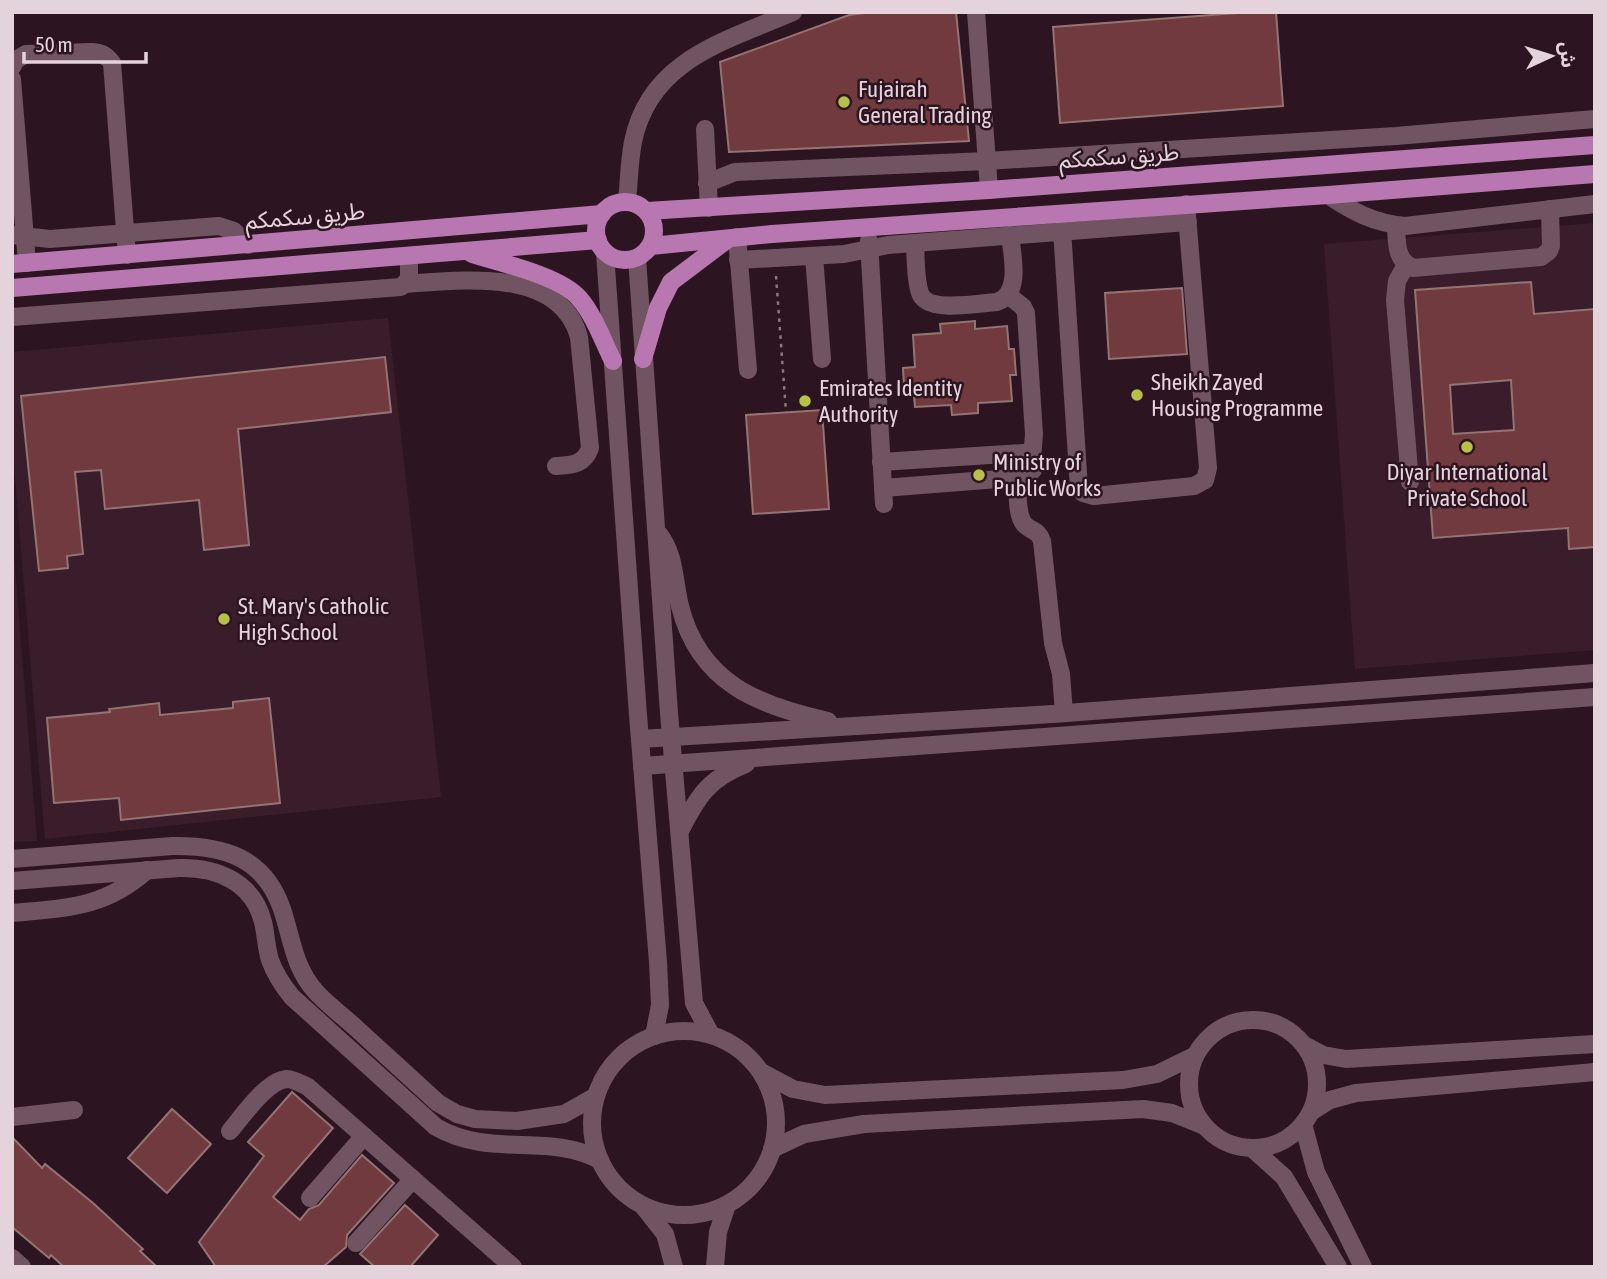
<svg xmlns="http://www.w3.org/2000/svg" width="1607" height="1279" font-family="'Asap Condensed','Noto Sans Arabic',sans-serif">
<rect width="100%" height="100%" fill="#2c1520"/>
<g fill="#3a1d2b">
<polygon points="1595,223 1595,650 1355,669 1324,244"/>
<polygon points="388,318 441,797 45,839 12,440 12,352"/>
<polygon points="12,531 37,841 12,842"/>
</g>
<g fill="#703a3e" stroke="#947374" stroke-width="2" fill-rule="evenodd">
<polygon points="873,12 956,12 969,141 729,152 720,62 849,15"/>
<polygon points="1251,12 1276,12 1283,106 1060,123 1053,27"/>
<path d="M 1531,282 L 1534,314 L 1595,309 L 1595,547 L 1569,549 L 1568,528 L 1433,538 L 1415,290 ZM 1511,380 L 1514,430 L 1453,434 L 1450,385 Z"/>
<polygon points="1182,288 1187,354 1109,359 1105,293"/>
<polygon points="975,321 975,329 1007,326 1009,349 1014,349 1016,375 1010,375 1012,401 978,403 978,413 952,415 951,405 915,407 913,386 904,387 903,368 915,367 913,335 941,333 940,324"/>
<polygon points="385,357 391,412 238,429 249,545 204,550 199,500 105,509 101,470 75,472 83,554 67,556 68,568 39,571 21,396"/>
<polygon points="822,410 829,509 753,514 746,415"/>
<polygon points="269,698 280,803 121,820 119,798 54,803 47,718 110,712 109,709 159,703 160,715 233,708 233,702"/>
<polygon points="292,1092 333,1128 273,1197 300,1220 309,1209 319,1205 362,1155 394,1183 347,1235 346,1247 323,1267 216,1267 199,1242 264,1156 248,1142"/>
<polygon points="172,1109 211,1144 167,1193 128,1158"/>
<polygon points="12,1137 42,1168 45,1164 93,1203 143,1249 140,1251 157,1267 64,1267 51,1255 49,1258 12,1227"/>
<polygon points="405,1205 438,1235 410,1267 375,1267 360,1254"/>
</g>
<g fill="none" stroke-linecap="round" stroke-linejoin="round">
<polyline stroke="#8b7780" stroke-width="2.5" stroke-dasharray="3.5 5" stroke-linecap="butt" points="776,276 786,412"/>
<g stroke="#715461" stroke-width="18">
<polyline points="976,12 989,190"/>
<path d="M 12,67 L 16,60 L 26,54 L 91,52 C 101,52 106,55 112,63 L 127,255"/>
<polyline points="12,79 27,263"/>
<polyline points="705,129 709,208"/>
<polyline points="707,183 735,172 987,161 1396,136 1595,119"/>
<path d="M 1328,195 C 1353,212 1374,223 1405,226 L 1595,204"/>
<path d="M 627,202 C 629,182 629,162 633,142 C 649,60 726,41 793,12"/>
<path d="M 1396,225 C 1397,242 1395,260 1413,268 L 1541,257 L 1549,251 L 1551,246 L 1550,209"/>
<polyline points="1062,230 1079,488 1083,493 1094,496 1194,486 1205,480 1208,468 1186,204"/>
<polyline points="12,235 50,239 219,226 234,231 248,245"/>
<polyline points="737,237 748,370"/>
<polyline points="869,241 884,504"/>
<path d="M 915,243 C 916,259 915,278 920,293 C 927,314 979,303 997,302 C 1022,294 1012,254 1010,235"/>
<polyline points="605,253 638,715 658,962 660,1005 654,1036"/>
<polyline points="814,256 822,359"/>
<polyline points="637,258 669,713 694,1003 711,1035"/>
<polyline points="738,260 844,254 888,245 1188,222"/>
<polyline points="1406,265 1397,281 1395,300 1410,482"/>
<path d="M 406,284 C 462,280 560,267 579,337 L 590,448 C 584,465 572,465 556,466"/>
<polyline points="1008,295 1023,307 1026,313 1034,434 1032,459"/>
<polyline points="12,317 401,287 409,279 409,257"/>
<path d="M 881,462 L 1023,453 C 1031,456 1034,461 1033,470 L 1025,477 L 883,488"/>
<path d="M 1017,478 C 1018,491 1016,516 1025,525 C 1033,532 1038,530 1042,541 L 1053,643 L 1061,674 L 1064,713"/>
<path d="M 659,534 C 675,554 674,582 680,606 C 699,683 759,706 828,721"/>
<polyline points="640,739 1053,714 1595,673"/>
<polyline points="642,766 1595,697"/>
<path d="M 680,831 C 698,796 708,779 746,764"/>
<path d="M 12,859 L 172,846 C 223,845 264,857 282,909 C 292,939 294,968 316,992 C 328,1005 343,1016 356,1028 C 383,1053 411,1078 438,1103 L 457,1114 L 475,1119 L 517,1121 L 564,1114 L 596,1096"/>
<path d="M 12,881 L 179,868 C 217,867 253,882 263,922 C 266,934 266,947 270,960 C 275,974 283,986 292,997 L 436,1127 C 492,1159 547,1132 600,1160"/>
<path d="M 12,913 C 66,908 105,908 147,870"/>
<circle cx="1253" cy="1084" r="64"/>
<circle cx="684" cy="1123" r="92"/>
<polyline points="1304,1045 1323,1055 1346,1059 1595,1044"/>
<polyline points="761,1072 793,1089 825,1095 1123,1080 1157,1074 1194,1056"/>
<polyline points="1311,1112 1330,1100 1356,1093 1595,1072"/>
<polyline points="12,1117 74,1110"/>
<polyline points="1303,1124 1316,1172 1363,1267"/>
<path d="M 230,1131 C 242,1117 267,1080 287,1079 C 293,1079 302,1084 308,1087 L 513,1267"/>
<polyline points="772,1149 804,1134 864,1124 1143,1109 1172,1113 1202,1125"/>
<polyline points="1253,1149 1284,1177 1338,1267"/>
<polyline points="310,1198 364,1136"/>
<polyline points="643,1206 665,1234 674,1267"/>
<polyline points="356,1243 413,1179"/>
<polyline points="12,1258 22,1267"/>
<polyline points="715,1267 718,1232 727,1205"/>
</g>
<g stroke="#b877b1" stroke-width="18">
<circle cx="625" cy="231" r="29"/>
<polyline points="647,211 989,190 1595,145"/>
<polyline points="651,246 772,234 1328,195 1595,174"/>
<path d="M 472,254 C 501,263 560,276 579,298 C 594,315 603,341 613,361"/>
<polyline points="12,264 602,214"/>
<polyline points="12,288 598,240"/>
<polyline points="643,359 658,308 671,282 728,239"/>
</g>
</g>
<g fill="#b8c147" stroke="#2c1520" stroke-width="2.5">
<circle cx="844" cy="102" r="7"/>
<circle cx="1137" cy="395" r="7"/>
<circle cx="805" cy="401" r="7"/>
<circle cx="1467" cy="447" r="7"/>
<circle cx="979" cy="475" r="7"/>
<circle cx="224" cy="619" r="7"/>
</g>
<g text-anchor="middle" stroke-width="5" stroke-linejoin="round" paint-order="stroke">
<g font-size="23" fill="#e4d3da" stroke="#2c1520" text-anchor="start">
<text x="858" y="97">Fujairah<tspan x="858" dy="26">General Trading</tspan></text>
<text x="1151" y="390">Sheikh Zayed<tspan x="1151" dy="26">Housing Programme</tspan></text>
<text x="819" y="396">Emirates Identity<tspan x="819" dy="26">Authority</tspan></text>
<text x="993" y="470">Ministry of<tspan x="993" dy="26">Public Works</tspan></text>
<text x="1467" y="480" text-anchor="middle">Diyar International<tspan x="1467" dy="26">Private School</tspan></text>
<text x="238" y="614">St. Mary's Catholic<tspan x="238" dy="26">High School</tspan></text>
</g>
<g font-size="23" fill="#e4d3da" stroke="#2c1520">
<text transform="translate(1119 156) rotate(-4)" y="8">طريق سكمكم</text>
<text transform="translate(305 216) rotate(-5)" y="8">طريق سكمكم</text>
</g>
</g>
<rect width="1607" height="1279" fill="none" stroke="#e4d3da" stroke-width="28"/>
<g transform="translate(1551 56) rotate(86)" stroke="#2c1520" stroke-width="5" paint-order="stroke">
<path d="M0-5L12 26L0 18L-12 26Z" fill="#e4d3da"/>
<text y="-10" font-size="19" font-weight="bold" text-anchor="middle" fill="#e4d3da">ش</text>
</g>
<path d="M24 52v10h122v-10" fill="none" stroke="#e4d3da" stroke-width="3.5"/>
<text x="35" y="52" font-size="21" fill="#e4d3da" stroke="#2c1520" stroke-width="5" paint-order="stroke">50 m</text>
</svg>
